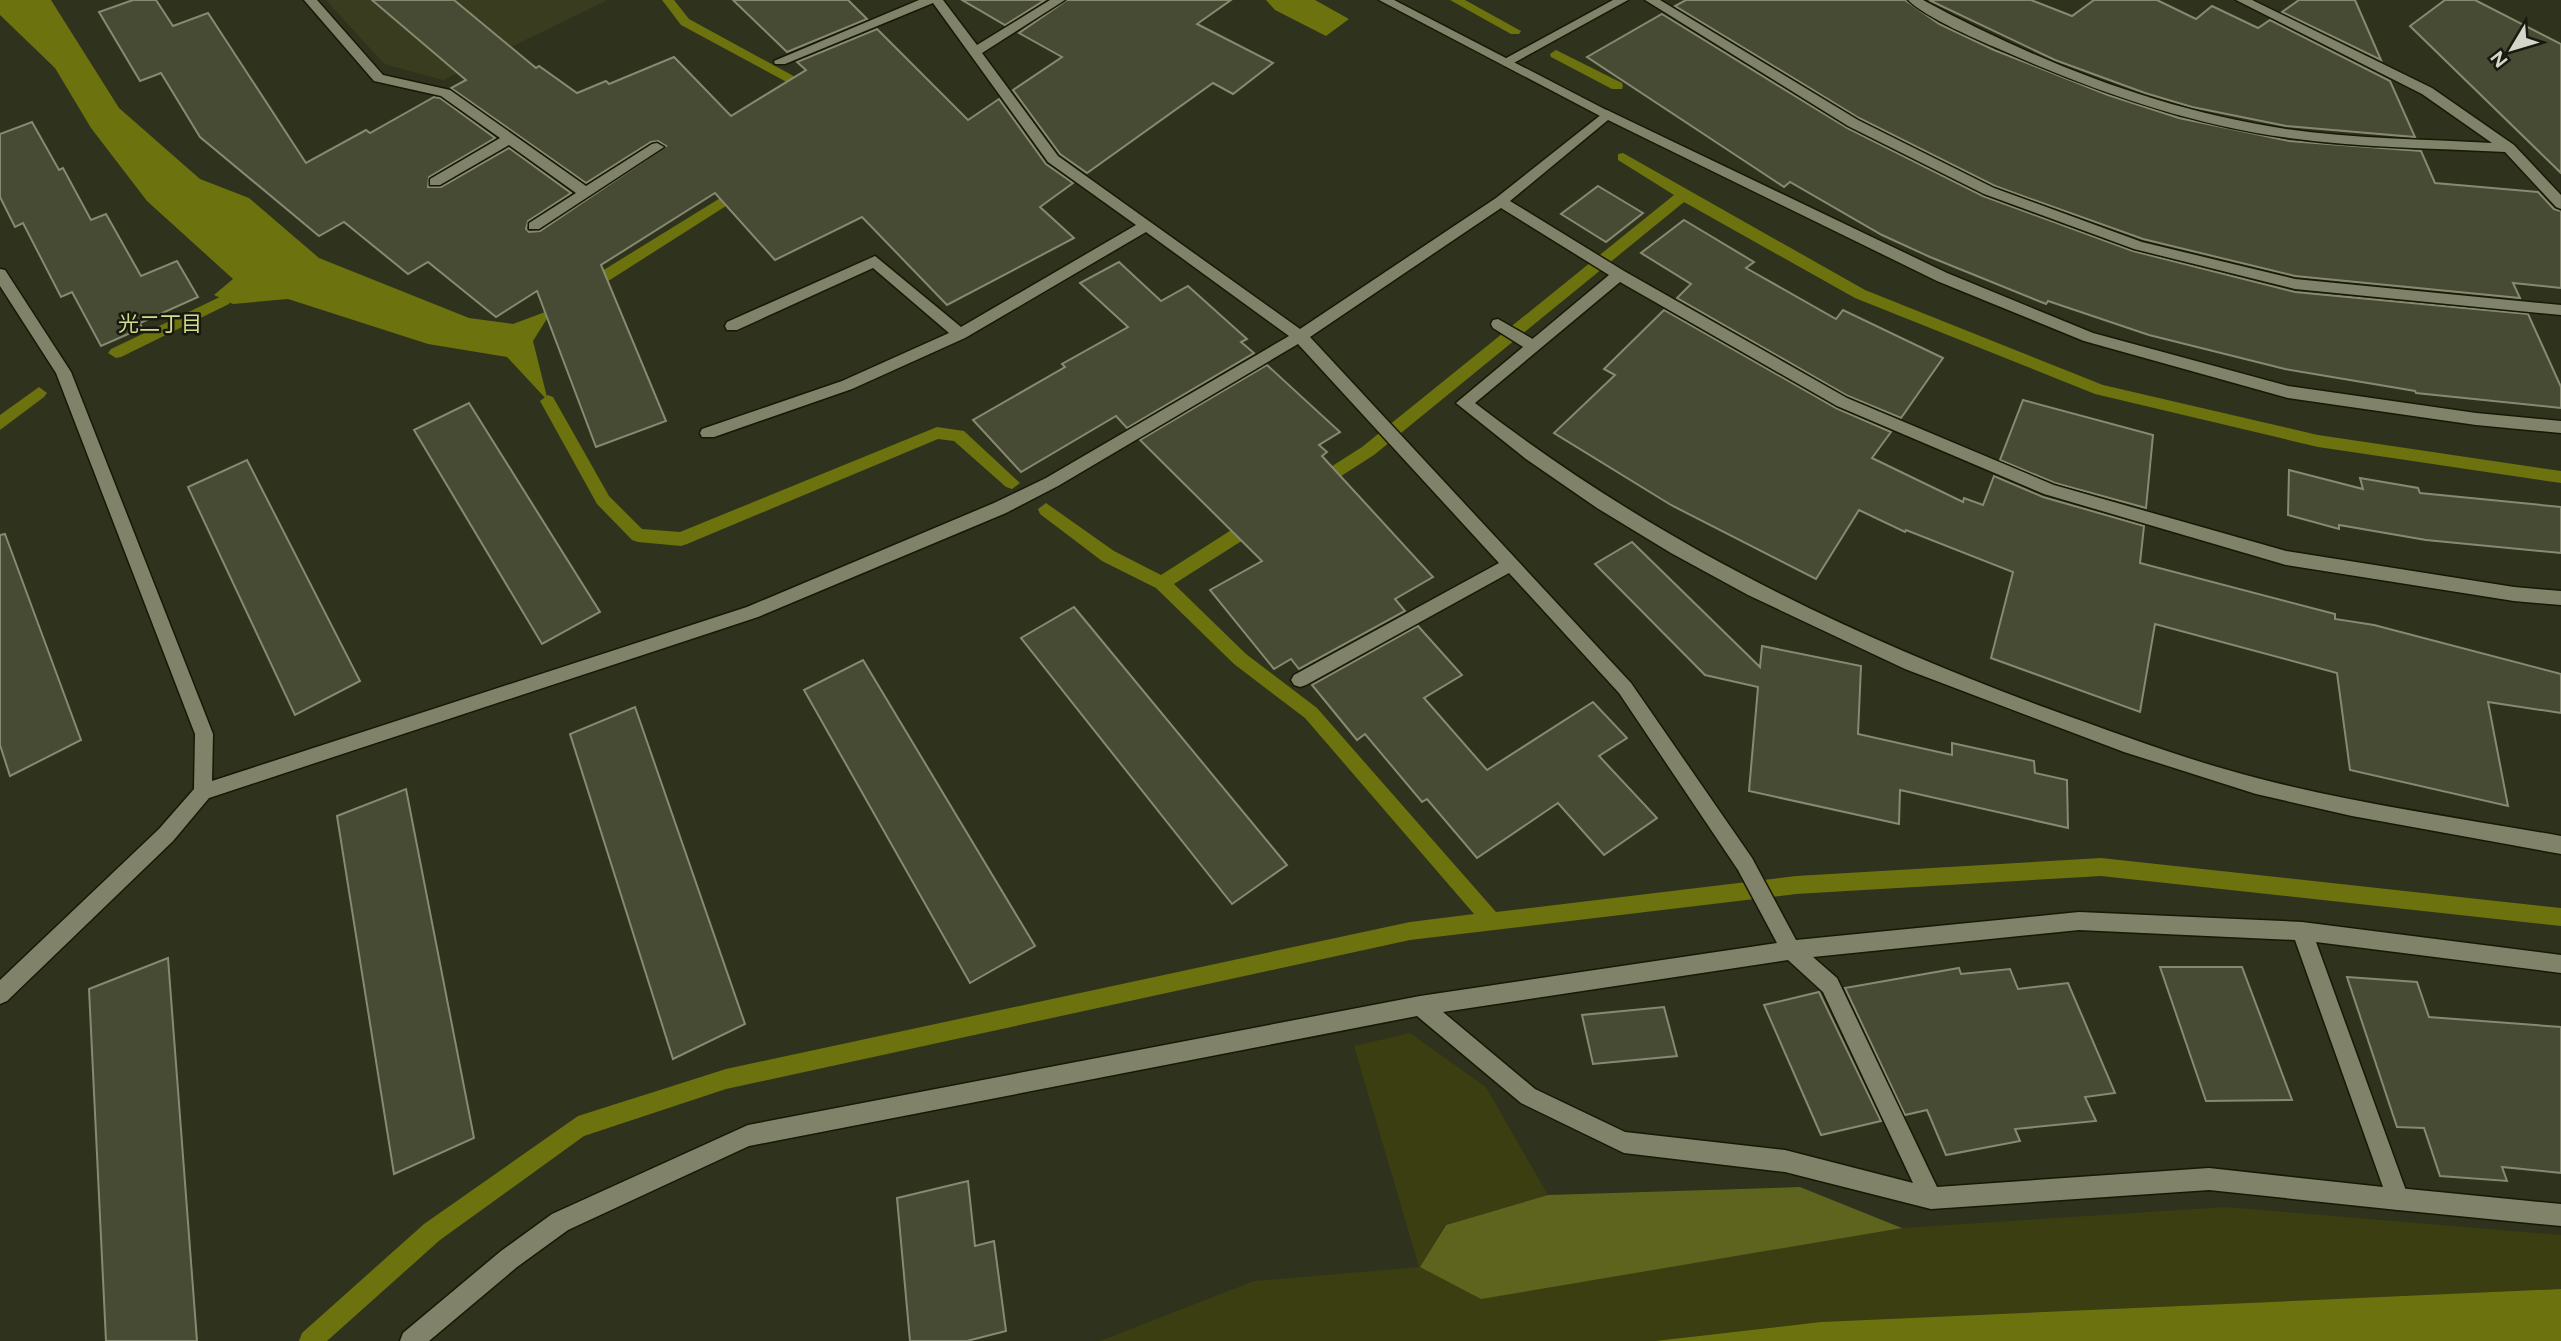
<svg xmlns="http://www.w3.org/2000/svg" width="2561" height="1341" font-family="Figtree,'Noto Sans JP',sans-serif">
<rect width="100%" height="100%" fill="#2f321c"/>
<polygon fill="#393c1f" points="326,0 608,0 443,80 384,64"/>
<polygon fill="#3b3e11" points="1410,1033 1486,1087 1548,1195 1445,1225 1420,1267 1902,1228 2226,1207 2561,1235 2561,1289 1821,1322 1655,1341 1100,1341 1254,1281 1419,1267 1354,1046"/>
<polygon fill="#5e631d" points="1800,1187 1902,1228 1481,1299 1420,1267 1446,1225 1548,1195"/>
<g fill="#6c720d">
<polygon points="0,0 51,0 119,108 200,179 249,198 319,258 469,318 513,324 553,309 533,341 548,401 507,357 428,344 288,299 233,304 214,295 233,279 147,201 91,128 55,68 0,15"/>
<polygon points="1266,0 1315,0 1349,19 1326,36 1275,10"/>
<polygon points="2561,1289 2561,1341 1655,1341 1821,1322"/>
</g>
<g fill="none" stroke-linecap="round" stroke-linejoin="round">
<g fill="#6c720d" fill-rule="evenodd">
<polygon points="662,0 674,0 689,19 819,90 817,93 807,93 681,25"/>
<polygon points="1450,0 1465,0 1521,31 1519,34 1511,34"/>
<polygon points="1556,50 1622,83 1623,86 1622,89 1612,89 1551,57 1550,54"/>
<polygon points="1623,153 1865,290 2103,385 2318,435 2561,471 2561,483 2318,447 2095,394 1855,298 1684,202 1374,455 1324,487 1312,487 1310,483 1312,479 1362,447 1674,195 1618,160 1618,154"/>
<polygon points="743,184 750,189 748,192 591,292 581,292 579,288 581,284"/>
<polygon points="224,295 229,296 231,300 229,304 121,357 116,358 108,353 111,349"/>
<polygon points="39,387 47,393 44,397 0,430 0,415"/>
<polygon points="548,395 553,397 609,496 642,529 680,532 937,427 964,431 1020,483 1012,489 1006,487 954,441 938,439 687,544 681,546 638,542 632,540 597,504 540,401"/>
<polygon points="1046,503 1114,551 1161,575 1250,518 1262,518 1264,523 1262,528 1174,584 1246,654 1317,708 1496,912 1796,876 2101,858 2561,908 2561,926 2101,876 1796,894 1410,940 726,1089 584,1136 440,1240 327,1341 299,1341 302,1333 424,1224 578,1116 726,1069 1410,922 1474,914 1305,718 1234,664 1156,588 1102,561 1040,514 1038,509"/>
</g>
</g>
<g fill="#484b34" stroke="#878a71" stroke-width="2">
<polygon points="133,0 156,0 173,26 208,13 306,163 366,130 370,133 434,97 440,98 495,138 429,177 428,187 441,187 509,148 571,193 528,221 526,229 529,232 540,231 666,146 658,141 651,142 586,183 451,88 466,80 372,0 454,0 536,68 539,66 577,93 606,81 609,84 674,57 731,116 806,70 797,62 877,29 968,120 999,99 1046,164 1073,183 1040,207 1074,238 947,305 862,217 775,260 715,193 601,265 666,421 596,447 537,291 496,317 428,262 408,274 344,222 319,236 200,137 161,73 140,81 99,12"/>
<polygon points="733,0 848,0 867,19 787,52"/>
<polygon points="962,0 1045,0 1005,25"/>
<polygon points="1067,0 1231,0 1197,24 1273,63 1233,94 1213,83 1087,173 1060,154 1013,90 1062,57 1019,33"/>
<polygon points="1686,0 1905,0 1939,24 1994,50 2108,95 2179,118 2289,141 2421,151 2435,183 2538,192 2554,209 2561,211 2561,288 2513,283 2520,298 2295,276 2143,239 1995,186 1859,118 1675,6"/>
<polygon points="1929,0 2031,0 2072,16 2094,0 2157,0 2196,19 2212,6 2258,28 2270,20 2390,81 2415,137 2286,126 2192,107 2145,93 2055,60"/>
<polygon points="2299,0 2355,0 2381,60 2282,12"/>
<polygon points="2445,0 2475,0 2561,44 2561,173 2410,26"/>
<polygon points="1662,14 1847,128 1983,196 2133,251 2295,292 2528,314 2561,387 2561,408 2416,393 2415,391 2285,369 2149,335 2048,301 2046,304 1930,257 1882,235 1790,182 1784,187 1587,57"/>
<polygon points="32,122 59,170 63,168 91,220 106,214 141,276 177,261 198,297 140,323 142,328 101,346 72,292 61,297 23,223 15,227 0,197 0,134"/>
<polygon points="1598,186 1643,213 1606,242 1561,214"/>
<polygon points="1684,220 1754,262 1746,268 1836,319 1843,310 1943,358 1901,418 1848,396 1677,298 1691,284 1641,253"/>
<polygon points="1119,262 1161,301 1188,286 1247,339 1241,342 1254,353 1127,428 1116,416 1021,472 973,420 1065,367 1062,364 1128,327 1080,283"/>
<polygon points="1664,310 1836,408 1891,432 1872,458 1963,502 1964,498 1983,505 1994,476 2043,497 2144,526 2140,563 2335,614 2335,619 2374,625 2561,674 2561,713 2488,702 2508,806 2350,770 2337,673 2155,624 2140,712 1991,658 2013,572 1906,530 1905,532 1859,510 1816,579 1671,505 1554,433 1615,375 1604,369"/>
<polygon points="1267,365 1340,432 1319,445 1327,452 1322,456 1433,577 1395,599 1405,611 1299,669 1291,659 1274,669 1210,590 1262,561 1140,440"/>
<polygon points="2023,400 2153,435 2146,508 2055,483 2000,460"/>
<polygon points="469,403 600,612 542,644 414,430"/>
<polygon points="247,460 360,681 295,715 188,487"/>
<polygon points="2289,470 2363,489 2360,478 2418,488 2420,493 2561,507 2561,553 2426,540 2339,525 2339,529 2288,515"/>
<polygon points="5,534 81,740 10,776 0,745 0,535"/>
<polygon points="1632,542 1760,667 1762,646 1861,666 1858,734 1952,755 1952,743 2034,761 2035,773 2067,780 2068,828 1900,790 1899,824 1749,791 1758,687 1705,675 1595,564"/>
<polygon points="1074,607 1287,865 1232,904 1021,638"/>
<polygon points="1418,626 1462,675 1424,698 1487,770 1593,702 1627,738 1599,756 1657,818 1604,855 1558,803 1477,858 1427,799 1422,802 1365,734 1357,740 1312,685"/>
<polygon points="863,660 1035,946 970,983 804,690"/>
<polygon points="635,707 745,1024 673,1059 570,734"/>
<polygon points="406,789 474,1138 394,1174 337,816"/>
<polygon points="168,958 197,1341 106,1341 89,989"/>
<polygon points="2160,967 2242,967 2292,1100 2206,1101"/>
<polygon points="1959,968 1961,974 2010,969 2018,989 2068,983 2115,1093 2085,1097 2096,1121 2015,1129 2020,1141 1946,1155 1927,1110 1905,1115 1845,988"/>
<polygon points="2347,977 2417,982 2429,1017 2561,1027 2561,1173 2502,1167 2507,1181 2440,1176 2424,1128 2397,1127"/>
<polygon points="1819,992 1881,1121 1821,1135 1764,1005"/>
<polygon points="1664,1007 1677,1056 1593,1064 1582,1015"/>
<polygon points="968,1181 975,1246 994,1241 1006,1331 967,1341 910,1341 897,1198"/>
</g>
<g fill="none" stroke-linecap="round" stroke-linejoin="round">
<defs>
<g id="service">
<polygon points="1498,319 1538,342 1540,346 1538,350 1528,350 1493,328 1491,324 1493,320"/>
<polygon points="2398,1188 2561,1204 2561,1226 2398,1210 2390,1207 2387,1199 2390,1191"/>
</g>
<g id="minor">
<polygon points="304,0 317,0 383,75 450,90 586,186 652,144 657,143 664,147 539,229 529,229 529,223 576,193 509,145 440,185 430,185 430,179 500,138 441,96 374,81"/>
<path d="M 919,0 L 943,0 L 977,45 L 1050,0 L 1065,0 L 982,53 L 1058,156 L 1300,329 L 1496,198 L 1607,110 L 1947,273 L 2093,333 L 2288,386 L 2476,413 L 2561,421 L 2561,433 L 2476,425 L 2288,398 L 2084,341 L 1937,281 L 1608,120 L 1510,201 L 1624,271 L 1847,398 L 2054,485 L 2286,551 L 2514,587 L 2561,591 L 2561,605 L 2514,601 L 2286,565 L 2044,494 L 1837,406 L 1620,282 L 1475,403 C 1653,540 1838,631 2049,709 C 2118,734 2187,760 2257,778 C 2357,804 2460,818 2561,836 L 2561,854 L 2352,816 L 2256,794 L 2124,752 L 1905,669 L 1748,595 L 1671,553 L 1597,508 L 1526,459 L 1456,403 L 1609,275 L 1501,208 L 1310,337 L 1631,683 L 1752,858 L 1796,940 L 2079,912 L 2302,922 L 2561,955 L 2561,973 L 2316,942 L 2409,1199 L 2406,1207 L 2398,1210 L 2209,1190 L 1931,1209 L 1785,1172 L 1624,1153 L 1521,1103 L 1417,1016 L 749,1146 L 568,1230 L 517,1267 L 429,1341 L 400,1341 L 403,1333 L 501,1251 L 552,1214 L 748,1125 L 1420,996 L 1777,943 L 1738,870 L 1619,693 L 1509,573 L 1306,685 L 1300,687 L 1294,685 L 1291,680 L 1294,675 L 1499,563 L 1298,344 L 1058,486 L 1006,513 L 758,617 L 209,798 L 173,841 L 7,1001 L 0,1004 L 0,980 L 159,829 L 194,789 L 195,734 L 56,373 L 0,286 L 0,269 L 5,270 L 71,372 L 213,734 L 212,781 L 747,607 L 994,503 L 1046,478 L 1289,336 L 1146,232 L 965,338 L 852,389 L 714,437 L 702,437 L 700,433 L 702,429 L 842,381 L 949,333 L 873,268 L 737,330 L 727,330 L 725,326 L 727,322 L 875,256 L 961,327 L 1136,225 L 1048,162 L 933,3 L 785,64 L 775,64 L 774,61 ZM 2079,930 L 2295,940 L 2383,1187 L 2209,1168 L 1937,1187 L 1837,978 L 1813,957 ZM 1788,960 L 1823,992 L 1913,1183 L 1785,1150 L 1625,1132 L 1535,1089 L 1443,1012 Z"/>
<polygon points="1613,0 1628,0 1510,65 1505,66 1499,62"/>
<polygon points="1645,0 1660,0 1858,120 1994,188 2142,242 2295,279 2561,305 2561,315 2295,289 2134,249 1984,194 1848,126"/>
<path d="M 1908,0 L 1923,0 C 2036,61 2158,110 2286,129 C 2354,139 2424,139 2492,143 L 2422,94 L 2236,0 L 2252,0 L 2432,88 L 2514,145 L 2561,195 L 2561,209 L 2556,207 L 2505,152 C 2433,148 2360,148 2289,138 C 2191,125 2095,91 2006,52 C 1980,41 1926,18 1908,0 Z"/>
</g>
<polygon id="tertiary" points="1379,0 1394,0 1614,114 1607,118 1602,117"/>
</defs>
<use href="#service" stroke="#181905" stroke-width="3"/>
<use href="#minor" stroke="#181905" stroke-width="3"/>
<use href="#tertiary" stroke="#181905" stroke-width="3"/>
<use href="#service" fill="#80836a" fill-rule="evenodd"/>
<use href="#minor" fill="#80836a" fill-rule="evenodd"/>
<use href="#tertiary" fill="#80836a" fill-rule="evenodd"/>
</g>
<g text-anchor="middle" stroke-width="5" stroke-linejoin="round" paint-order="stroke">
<g font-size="21" fill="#d3db8d" stroke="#18190f">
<text x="160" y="331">光二丁目</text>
</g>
</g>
<g transform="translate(2512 49) rotate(232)" stroke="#18190f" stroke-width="5" paint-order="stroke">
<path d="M0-5L12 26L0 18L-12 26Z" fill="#d4d6c9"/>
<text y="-10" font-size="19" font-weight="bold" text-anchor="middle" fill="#d4d6c9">N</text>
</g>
</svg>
